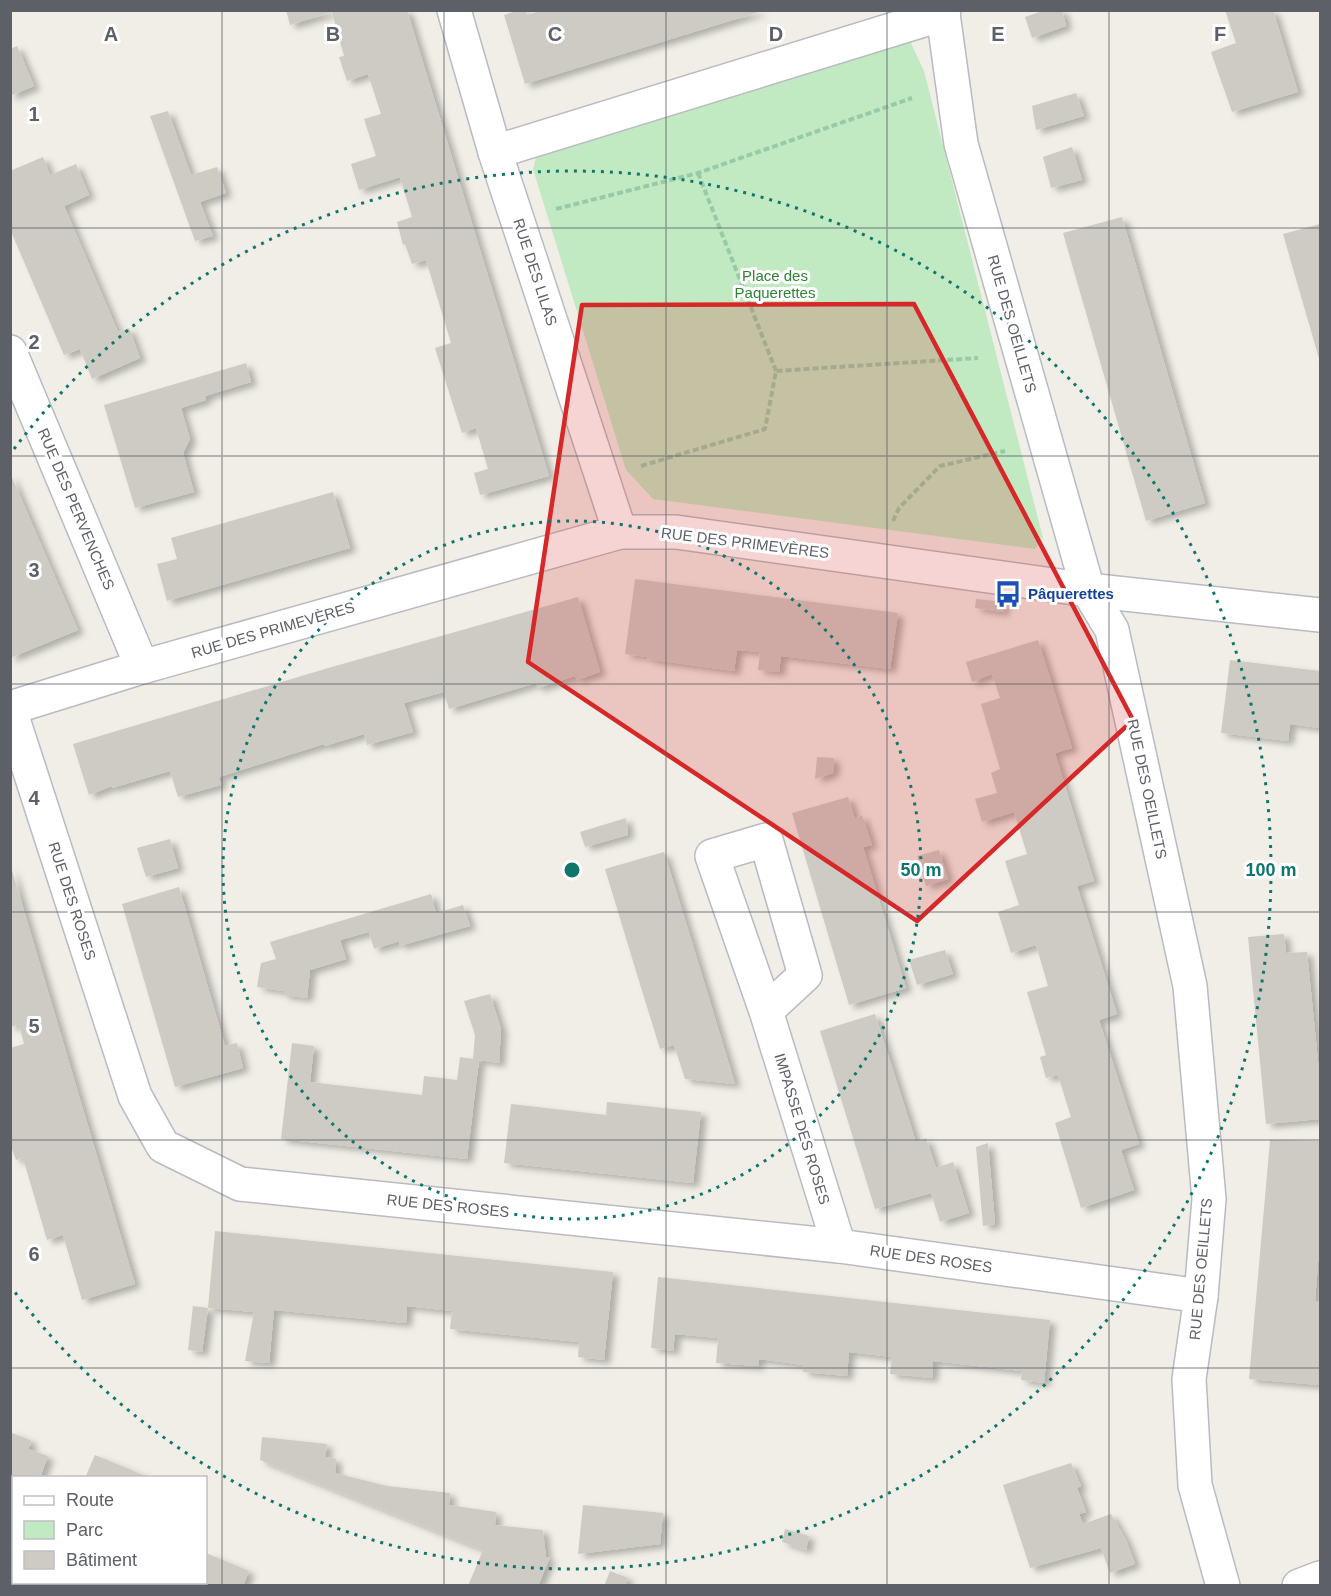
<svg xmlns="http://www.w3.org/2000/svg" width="1331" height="1596" font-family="Helvetica,sans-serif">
<defs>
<filter id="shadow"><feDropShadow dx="6" dy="4" stdDeviation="3" flood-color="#0004"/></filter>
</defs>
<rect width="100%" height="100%" fill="#f0eee6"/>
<polygon fill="#c1e9c2" points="909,39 924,71 1043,538 1035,549 653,499 626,470 533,169 538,149"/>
<g fill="#cdcbc4" filter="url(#shadow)">
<polygon points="286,10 407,10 549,476 480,495 474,473 488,469 476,428 462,433 435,348 451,343 426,260 412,264 405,244 403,245 397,222 412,217 400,177 359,190 351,164 376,156 364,119 381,114 368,74 347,81 339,57 344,56 332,12 290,25"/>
<polygon points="519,10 525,10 527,15 543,10 762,11 525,84 504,15"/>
<polygon points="1046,10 1062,10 1066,26 1032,38 1025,17"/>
<polygon points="1225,10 1273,10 1298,92 1232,112 1211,52 1236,43"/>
<polygon points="17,46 34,86 10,96 10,49"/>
<polygon points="1076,93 1084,116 1036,130 1032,106"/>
<polygon points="168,111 191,175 217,167 226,193 200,202 213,236 195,241 150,116"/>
<polygon points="1072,147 1082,180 1051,188 1043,157"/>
<polygon points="43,157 50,175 76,164 89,195 64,206 118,332 129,328 140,358 92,379 80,349 64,355 10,229 10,171"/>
<polygon points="1122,217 1205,503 1146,521 1063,233"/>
<polygon points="1320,224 1320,362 1283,234"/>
<polygon points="246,363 251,382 205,396 206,400 181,408 190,439 183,453 194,492 135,508 104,405"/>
<polygon points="10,473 78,630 10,658"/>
<polygon points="333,492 350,548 167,601 157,564 177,559 171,538"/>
<polygon points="635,579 898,613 890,669 781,656 779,672 758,670 760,652 737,650 734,671 647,659 648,657 625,654"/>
<polygon points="578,597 600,672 577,680 575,676 538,688 536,683 449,709 444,692 404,703 413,732 367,745 364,734 325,746 324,744 219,777 221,785 178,797 170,771 112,788 112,786 89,795 73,744 325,669"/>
<polygon points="976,599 1004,602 1003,612 975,608"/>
<polygon points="1038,640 1072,748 1055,753 1094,881 1077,886 1117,1014 1099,1020 1139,1144 1121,1150 1134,1190 1081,1208 1055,1123 1071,1117 1058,1075 1046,1078 1040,1057 1046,1055 1027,992 1048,986 1036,945 1011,953 998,912 1019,905 1005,861 1027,854 1014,812 982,822 975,799 997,793 991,773 1000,769 981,704 1000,698 992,674 972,682 966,662"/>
<polygon points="1230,660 1320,671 1320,728 1290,724 1288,741 1221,733"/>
<polygon points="817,757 834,758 833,773 815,779"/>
<polygon points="848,797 855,819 862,815 872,845 863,847 906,988 849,1005 792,813"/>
<polygon points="626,818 628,835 585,847 580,832"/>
<polygon points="170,839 178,868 146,877 137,848"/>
<polygon points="939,850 948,879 926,886 917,856"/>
<polygon points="664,852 691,939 735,1084 685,1079 674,1045 660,1049 632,958 605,869"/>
<polygon points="11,867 135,1284 82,1300 63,1235 47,1240 23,1158 16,1160 10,1144 10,1048 24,1044 19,1024 10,1027"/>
<polygon points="179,887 225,1046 237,1043 243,1068 175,1087 122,904"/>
<polygon points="431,894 436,913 463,905 470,926 399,946 400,941 374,949 369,932 340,940 346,959 310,970 307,998 283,995 283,991 257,987 261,963 276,959 270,942"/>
<polygon points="1284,934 1286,953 1307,952 1319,1071 1320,1071 1320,1119 1266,1124 1248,937"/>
<polygon points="945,950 953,974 917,985 909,960"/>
<polygon points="490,994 501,1029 499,1063 479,1060 467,1159 281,1139 292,1043 314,1046 310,1082 422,1095 424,1076 457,1080 460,1057 473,1059 475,1035 464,1001"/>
<polygon points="875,1014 916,1142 926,1138 936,1168 953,1162 969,1213 940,1222 931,1193 875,1209 820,1031"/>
<polygon points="607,1102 701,1112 693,1183 504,1163 511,1104 606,1115"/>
<polygon points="1270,1140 1320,1141 1320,1237 1315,1301 1320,1301 1320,1385 1249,1379"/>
<polygon points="988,1143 995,1224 983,1226 976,1147"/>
<polygon points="215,1231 613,1272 604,1360 578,1357 579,1342 450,1329 452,1311 407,1306 406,1323 274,1310 269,1363 245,1361 254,1312 208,1308"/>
<polygon points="658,1277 1050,1320 1044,1383 1021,1380 1022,1371 933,1361 932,1378 890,1374 892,1357 849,1352 847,1376 803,1372 804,1365 759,1359 758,1366 716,1363 718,1338 675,1334 673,1351 651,1348"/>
<polygon points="193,1306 208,1308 202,1352 188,1350"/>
<polygon points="10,1432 32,1441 28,1449 48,1456 40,1478 14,1478 14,1503 10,1502"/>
<polygon points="262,1437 327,1444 325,1457 336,1459 335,1473 387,1486 450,1493 449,1505 496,1512 495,1525 543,1530 546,1558 550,1557 538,1586 468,1586 483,1550 260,1460"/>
<polygon points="95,1455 148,1477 148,1478 85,1478"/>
<polygon points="1071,1463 1081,1486 1077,1488 1086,1512 1079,1514 1083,1524 1111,1514 1126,1540 1135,1564 1110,1573 1101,1548 1030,1568 1003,1485"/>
<polygon points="583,1505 663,1513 660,1544 578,1554"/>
<polygon points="785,1529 809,1536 806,1550 782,1542"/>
<polygon points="206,1553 249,1571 243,1586 174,1586 175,1582 206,1582"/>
<polygon points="610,1571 628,1578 625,1586 604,1586"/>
</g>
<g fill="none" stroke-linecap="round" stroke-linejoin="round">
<defs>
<g id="street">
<polyline points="454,10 495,152 620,532"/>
<polyline points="944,10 943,14 961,144 1088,590 1112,630 1190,986 1209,1199 1201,1296 1189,1379 1195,1485 1223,1586"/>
<polyline points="495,152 943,14"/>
<polyline points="10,352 142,667"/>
<polyline points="10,708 142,667 620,532 676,532 1088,590 1320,615"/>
<polyline points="10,710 135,1096 163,1146 240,1184 839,1246 1201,1296"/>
<polyline points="766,1011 805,975 766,840 712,856 766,1011 839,1246"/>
<polyline points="10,1559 14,1561"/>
<polyline points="57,1582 62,1586"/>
<polyline points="1299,1586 1320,1578"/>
</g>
</defs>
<use href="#street" stroke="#b8bbc0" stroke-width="36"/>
<g stroke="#99caa8" stroke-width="4" stroke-dasharray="6 3" stroke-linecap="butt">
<polyline points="698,173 776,371"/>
<polyline points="556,209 698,173 912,98"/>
<polyline points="641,466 765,429 776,371 978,358"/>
<polyline points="893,521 899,508 940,466 1005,451"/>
</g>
<use href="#street" stroke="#fff" stroke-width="33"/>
</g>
<path fill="#d62828" fill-opacity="0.2" stroke="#d62828" stroke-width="4.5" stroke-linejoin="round" d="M 914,304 L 1133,720 L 917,921 L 528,662 L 582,305 Z"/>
<path fill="none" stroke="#5d6167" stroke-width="1.5" stroke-opacity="0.55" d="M 222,10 L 222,1586M 444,10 L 444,1586M 666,10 L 666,1586M 887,10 L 887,1586M 1109,10 L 1109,1586M 10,228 L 1320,228M 10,456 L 1320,456M 10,684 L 1320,684M 10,912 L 1320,912M 10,1140 L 1320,1140M 10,1368 L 1320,1368"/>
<g fill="none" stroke="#0f766e" stroke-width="3" stroke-dasharray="3 6">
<circle cx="572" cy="870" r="349"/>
<path d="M14 449A699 699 0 1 1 14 1291"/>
</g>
<defs>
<symbol id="bus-bare" viewBox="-9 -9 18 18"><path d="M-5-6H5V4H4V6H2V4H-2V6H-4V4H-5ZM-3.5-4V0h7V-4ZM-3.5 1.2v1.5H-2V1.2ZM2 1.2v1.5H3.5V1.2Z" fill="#1a4fb4" stroke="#fff" stroke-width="2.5" paint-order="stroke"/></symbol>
</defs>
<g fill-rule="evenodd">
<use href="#bus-bare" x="989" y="575" width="38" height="38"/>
</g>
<g text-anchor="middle" stroke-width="6" stroke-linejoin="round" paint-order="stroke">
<g font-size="15" fill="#5d6167" stroke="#fff">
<text transform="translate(535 272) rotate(72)" y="5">RUE DES LILAS</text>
<text transform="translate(1012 324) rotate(74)" y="5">RUE DES OEILLETS</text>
<text transform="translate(76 509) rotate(67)" y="5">RUE DES PERVENCHES</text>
<text transform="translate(745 543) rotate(7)" y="5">RUE DES PRIMEVÈRES</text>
<text transform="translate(273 630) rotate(-16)" y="5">RUE DES PRIMEVÈRES</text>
<text transform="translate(1147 789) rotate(78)" y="5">RUE DES OEILLETS</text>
<text transform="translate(72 901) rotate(72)" y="5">RUE DES ROSES</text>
<text transform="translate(802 1129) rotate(73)" y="5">IMPASSE DES ROSES</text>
<text transform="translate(448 1206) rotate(6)" y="5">RUE DES ROSES</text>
<text transform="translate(931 1259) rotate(8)" y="5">RUE DES ROSES</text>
<text transform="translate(1201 1269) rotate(-85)" y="5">RUE DES OEILLETS</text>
</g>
<g font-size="15" fill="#308236" stroke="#fff">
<text x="775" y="281">Place des<tspan x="775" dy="17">Paquerettes</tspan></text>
</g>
<g font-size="15" font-weight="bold" fill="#164399" stroke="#fff" text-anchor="start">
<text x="1028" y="599">Pâquerettes</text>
</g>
</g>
<g font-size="20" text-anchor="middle" font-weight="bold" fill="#5d6167" stroke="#fff" stroke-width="6" stroke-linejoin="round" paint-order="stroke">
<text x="111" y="41">A</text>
<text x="333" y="41">B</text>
<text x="555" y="41">C</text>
<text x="776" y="41">D</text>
<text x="998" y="41">E</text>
<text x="1220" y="41">F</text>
<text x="34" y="121">1</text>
<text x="34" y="349">2</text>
<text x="34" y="577">3</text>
<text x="34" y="805">4</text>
<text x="34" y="1033">5</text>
<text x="34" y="1261">6</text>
</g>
<circle cx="572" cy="870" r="9" fill="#0f766e" stroke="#fff" stroke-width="3"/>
<g font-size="18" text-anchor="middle" font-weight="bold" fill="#0f766e" stroke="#fff" stroke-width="6" stroke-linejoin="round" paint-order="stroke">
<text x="921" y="876">50 m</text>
<text x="1271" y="876">100 m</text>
</g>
<rect width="1331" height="1596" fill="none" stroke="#5d6167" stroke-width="24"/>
<rect x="12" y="1476" width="195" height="108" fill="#ffffff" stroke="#bec0c2" stroke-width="1.5"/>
<rect x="24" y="1496" width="30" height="9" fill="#ffffff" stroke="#bec0c2" stroke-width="1.5"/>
<text x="66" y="1506" font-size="18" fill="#5d6167">Route</text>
<rect x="24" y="1521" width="30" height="18" fill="#c1e9c2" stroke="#bec0c2" stroke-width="1.5"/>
<text x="66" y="1536" font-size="18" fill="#5d6167">Parc</text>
<rect x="24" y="1551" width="30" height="18" fill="#cdcbc4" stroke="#bec0c2" stroke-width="1.5"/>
<text x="66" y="1566" font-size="18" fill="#5d6167">Bâtiment</text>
</svg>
